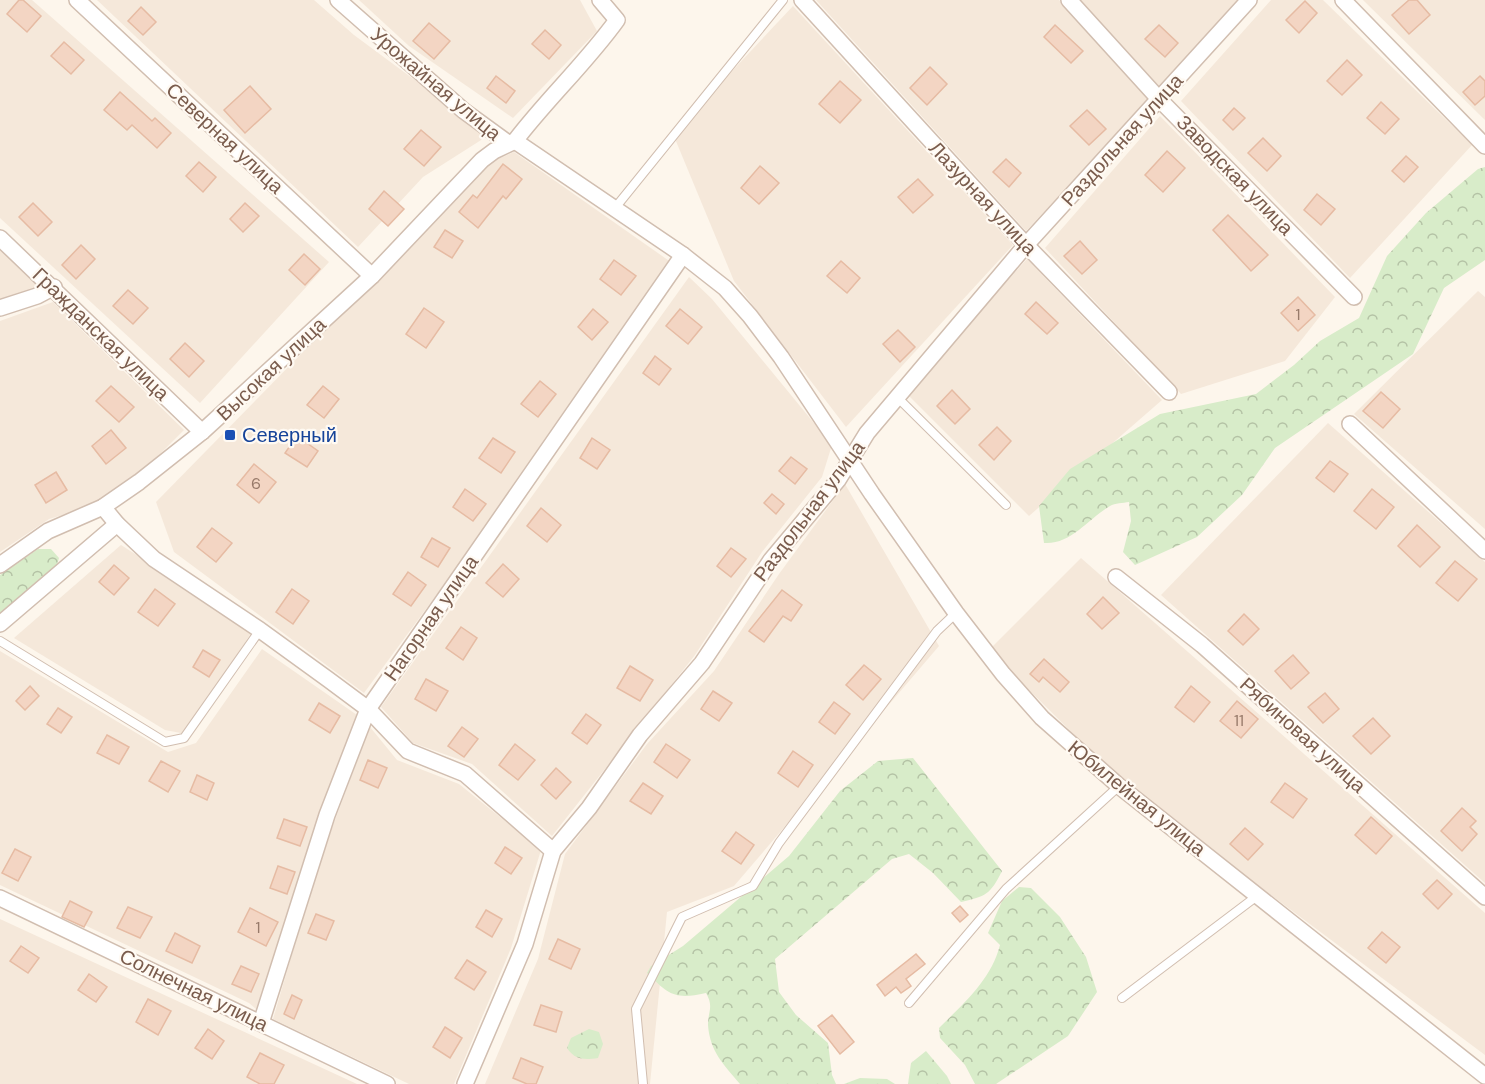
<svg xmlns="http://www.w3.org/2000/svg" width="1485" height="1084" font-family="'DM Sans',sans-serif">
<defs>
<pattern id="forest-crowns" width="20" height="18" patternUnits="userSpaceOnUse" patternTransform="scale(1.5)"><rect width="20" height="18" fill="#d8ecc9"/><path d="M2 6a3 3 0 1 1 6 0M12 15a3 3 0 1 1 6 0" fill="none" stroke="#b4c2a5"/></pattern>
</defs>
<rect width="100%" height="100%" fill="#fdf6ec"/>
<g fill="#f5e8da">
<polygon points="0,0 32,0 329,262 200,403 0,218"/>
<polygon points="97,0 314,0 354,35 489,135 423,177 358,247"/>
<polygon points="359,0 580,0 597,31 513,118 409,46"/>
<polygon points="816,0 1059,0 1150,99 1026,231"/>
<polygon points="1080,0 1237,0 1160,87"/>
<polygon points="1271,0 1323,0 1472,145 1350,278 1181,101"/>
<polygon points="1363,0 1485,0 1485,120"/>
<polygon points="793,6 1013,245 846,427 734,281 673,134"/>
<polygon points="1160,116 1335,297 1285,361 1181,394 1045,248"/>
<polygon points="514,152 675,265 508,498 364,693 174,552 156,502 487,164"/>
<polygon points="0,248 39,284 34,289 0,299"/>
<polygon points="1027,259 1162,400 1029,516 906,393"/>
<polygon points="689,277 712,299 832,445 822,477 762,552 695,655 552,836 472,764 413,743 381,707"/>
<polygon points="1478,291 1485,297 1485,529 1354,414"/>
<polygon points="53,302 184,430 128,486 90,507 49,519 0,552 0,321"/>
<polygon points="1328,423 1485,562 1485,883 1161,595"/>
<polygon points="845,484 939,646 734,886 667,912 650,1084 485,1084 538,959 565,854 647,744 714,671 779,574"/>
<polygon points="121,545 253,630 186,734 165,730 14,638"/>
<polygon points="1081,558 1485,913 1485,1055 1129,789 1011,672 992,647"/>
<polygon points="262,649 357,715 256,1009 249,1003 0,885 0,651 168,752 196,743"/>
<polygon points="370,727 397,760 459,784 541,850 511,948 454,1084 409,1084 273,1019 305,910 332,828"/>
<polygon points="0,919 357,1084 0,1084"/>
</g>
<g fill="url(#forest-crowns)">
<path d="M 1485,167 L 1485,260 L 1444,288 L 1413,354 L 1275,448 L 1242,495 L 1197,537 L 1135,565 L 1123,552 L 1131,521 L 1129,502 C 1123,503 1115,503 1110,506 C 1089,518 1071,545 1044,543 L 1039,506 L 1070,469 L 1160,414 L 1256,394 L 1294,365 L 1320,341 L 1359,318 L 1387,256 L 1426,213 L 1478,169 Z"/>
<polygon points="38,549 51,549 59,558 52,581 0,619 0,575"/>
<path d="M 913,758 L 1002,871 C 990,895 986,896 961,902 L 933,873 L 909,854 L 892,859 L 775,959 L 779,992 L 796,1015 L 828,1043 L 832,1075 L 836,1084 L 740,1084 C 724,1065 710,1052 708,1025 C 708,1011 714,1007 706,993 C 675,1000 669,995 647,973 L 651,966 L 683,946 L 789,856 L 840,791 L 878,761 Z"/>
<path d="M 1019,887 L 1031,888 L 1060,917 L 1086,957 L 1097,992 L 1068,1036 L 996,1084 L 975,1084 L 965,1065 L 940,1038 L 939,1028 C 964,1003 991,980 1000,945 L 988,933 L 1002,901 Z"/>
<path d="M 589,1029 L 599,1032 L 603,1044 L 598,1058 C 584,1060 575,1060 567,1048 L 571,1038 Z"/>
<polygon points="926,1051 947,1076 951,1084 908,1084 911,1063"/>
<polygon points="860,1078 887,1079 895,1084 844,1084"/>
</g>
<g fill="#f3d5c3" stroke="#e6bba3" stroke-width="1.5">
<polygon points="19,0 23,0 41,16 27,32 7,14"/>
<polygon points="1409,0 1417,0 1430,15 1409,34 1392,15"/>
<polygon points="1305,1 1317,13 1299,33 1286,20"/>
<polygon points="141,7 156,22 143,35 128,21"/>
<polygon points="429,23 450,41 434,59 413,41"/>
<polygon points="1055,25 1083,51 1071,63 1044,37"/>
<polygon points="1159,25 1178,43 1165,57 1145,39"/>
<polygon points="545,30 561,45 549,59 532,44"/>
<polygon points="64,42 84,60 71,74 51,56"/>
<polygon points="1347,60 1362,75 1342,95 1327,81"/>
<polygon points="930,67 947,84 927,105 910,88"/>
<polygon points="496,76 515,91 506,103 487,88"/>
<polygon points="1480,76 1485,81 1485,96 1475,105 1463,92"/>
<polygon points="840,81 861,100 840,123 819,104"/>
<polygon points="250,86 271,109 245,133 224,110"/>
<polygon points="120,92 152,121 155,118 171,133 157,148 132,125 127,130 104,110"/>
<polygon points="1381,102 1399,119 1385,134 1367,118"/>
<polygon points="1234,108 1245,118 1233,130 1223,120"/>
<polygon points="1087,110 1106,129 1089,145 1070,126"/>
<polygon points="421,130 441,147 424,166 404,149"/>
<polygon points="1263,138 1281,156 1267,171 1248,153"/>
<polygon points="1167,151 1185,168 1163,192 1145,175"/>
<polygon points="1406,156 1418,167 1404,182 1392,171"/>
<polygon points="1006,159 1021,173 1009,187 993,172"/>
<polygon points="199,162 216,177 203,192 186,176"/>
<polygon points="503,164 522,179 506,199 503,196 478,228 459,212 473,195 477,198"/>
<polygon points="760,166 779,183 759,204 741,188"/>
<polygon points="918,179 933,195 913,213 898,197"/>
<polygon points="384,191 404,209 388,226 369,209"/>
<polygon points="1317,194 1335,209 1321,225 1304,210"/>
<polygon points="33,203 52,222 38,236 19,217"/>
<polygon points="245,203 259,216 243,232 230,219"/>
<polygon points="1228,215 1268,255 1251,271 1213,230"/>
<polygon points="445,230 463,241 452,258 434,247"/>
<polygon points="1080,241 1097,260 1082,274 1064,256"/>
<polygon points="81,245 95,259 76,279 62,265"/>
<polygon points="304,254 320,269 305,285 289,270"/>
<polygon points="614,260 636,276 621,295 600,279"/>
<polygon points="841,261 860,278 847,293 827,276"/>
<polygon points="128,290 148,308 133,324 113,306"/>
<polygon points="1298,297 1315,315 1298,331 1281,313"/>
<polygon points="1036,302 1058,323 1047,334 1025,314"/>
<polygon points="424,308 444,322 426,348 406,334"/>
<polygon points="593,309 608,322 592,340 578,327"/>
<polygon points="680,309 702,327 688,344 666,326"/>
<polygon points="898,330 915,347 900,362 883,344"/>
<polygon points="185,343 204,361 189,377 170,359"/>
<polygon points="655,356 671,369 659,385 643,373"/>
<polygon points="540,381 556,394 538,417 521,404"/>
<polygon points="111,386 134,407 119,422 96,401"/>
<polygon points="323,386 339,399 324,418 307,405"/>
<polygon points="952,390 970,409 955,424 937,406"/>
<polygon points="1381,392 1400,409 1383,428 1363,411"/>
<polygon points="997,427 1011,441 994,460 979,445"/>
<polygon points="111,430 126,448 106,464 92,446"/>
<polygon points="297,436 318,451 307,467 285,453"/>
<polygon points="493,438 515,452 501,473 479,458"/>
<polygon points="592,438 610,450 597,469 580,458"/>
<polygon points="791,457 807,469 795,484 779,471"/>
<polygon points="1330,461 1348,474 1334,492 1316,478"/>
<polygon points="254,464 276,482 259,503 237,485"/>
<polygon points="56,472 67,490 46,503 35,485"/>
<polygon points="465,489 486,504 473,521 453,507"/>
<polygon points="1372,489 1394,507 1376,529 1354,511"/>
<polygon points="772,494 784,504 776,514 764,503"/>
<polygon points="541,508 561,525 547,542 527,526"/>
<polygon points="1417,525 1440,547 1420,567 1398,546"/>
<polygon points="212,528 232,543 216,562 197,547"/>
<polygon points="432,538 450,548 438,567 421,557"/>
<polygon points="731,548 746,559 731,577 717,566"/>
<polygon points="1455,561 1477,579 1458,601 1436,583"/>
<polygon points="503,564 519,579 503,597 486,583"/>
<polygon points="114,565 129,578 114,595 99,582"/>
<polygon points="408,572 426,585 411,606 393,594"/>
<polygon points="155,589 175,604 158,626 138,612"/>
<polygon points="292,589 309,601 293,624 276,612"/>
<polygon points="782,590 802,605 791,621 783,616 764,642 749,631"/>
<polygon points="1103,597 1119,613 1102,629 1087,614"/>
<polygon points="1244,614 1259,629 1243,645 1228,631"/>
<polygon points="461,627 477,638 463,660 446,648"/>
<polygon points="203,650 220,660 209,677 193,667"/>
<polygon points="1293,655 1309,673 1291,689 1275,671"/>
<polygon points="1044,659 1069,682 1060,692 1043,677 1039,682 1030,674"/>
<polygon points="864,665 881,679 863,700 846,685"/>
<polygon points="630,666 653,680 640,701 617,688"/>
<polygon points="426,679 448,691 436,711 415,699"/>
<polygon points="30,686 39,696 25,710 16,701"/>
<polygon points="1191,686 1210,702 1194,722 1175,707"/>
<polygon points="713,691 732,703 719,721 701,709"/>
<polygon points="1325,693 1339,709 1323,723 1308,707"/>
<polygon points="1237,701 1258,719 1241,738 1220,721"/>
<polygon points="834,702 850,714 835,734 819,722"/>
<polygon points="319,703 340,716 330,733 309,720"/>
<polygon points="58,708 72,717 61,733 47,724"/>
<polygon points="586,714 601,725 587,744 572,733"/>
<polygon points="1373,718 1390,736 1371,754 1353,736"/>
<polygon points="462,727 478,739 464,757 448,746"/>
<polygon points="107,735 129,747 119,764 97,753"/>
<polygon points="515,744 535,760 518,780 499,765"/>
<polygon points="666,744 690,760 677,778 654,762"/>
<polygon points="793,751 813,765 798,787 778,773"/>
<polygon points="368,760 387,768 378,788 360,780"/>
<polygon points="161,761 180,771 168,792 149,781"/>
<polygon points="556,768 571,782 556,799 541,785"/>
<polygon points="197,775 214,783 207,800 190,792"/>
<polygon points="643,783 663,796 651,814 630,801"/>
<polygon points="1285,783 1307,799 1293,818 1271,802"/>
<polygon points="1462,808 1476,821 1470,827 1477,834 1462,851 1441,831"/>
<polygon points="1371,817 1392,836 1376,854 1355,835"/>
<polygon points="284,819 307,827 300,846 277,838"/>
<polygon points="1245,828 1263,844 1248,860 1230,844"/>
<polygon points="736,832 754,845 741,864 722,851"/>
<polygon points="505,847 522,858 511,874 495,863"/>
<polygon points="15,849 31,857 18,881 2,873"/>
<polygon points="278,866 295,872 287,894 270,888"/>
<polygon points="1437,880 1452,894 1438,909 1423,894"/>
<polygon points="70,901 92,912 84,927 62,917"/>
<polygon points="960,906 968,915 960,922 952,913"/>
<polygon points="128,907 152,917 140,938 117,928"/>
<polygon points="250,908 278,922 266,946 238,932"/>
<polygon points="486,910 502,919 492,937 476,927"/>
<polygon points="316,914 334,921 326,940 308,933"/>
<polygon points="1382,932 1400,947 1386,963 1368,948"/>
<polygon points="175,933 200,946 192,963 166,951"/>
<polygon points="558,939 580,949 571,969 549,959"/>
<polygon points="21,946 39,958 28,973 10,961"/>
<polygon points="916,954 925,964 906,979 911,986 901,993 896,987 885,996 877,985"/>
<polygon points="467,960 486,972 474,990 455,978"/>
<polygon points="241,966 259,974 251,992 232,984"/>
<polygon points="89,974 107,987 96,1002 78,990"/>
<polygon points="292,995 302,1000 294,1019 284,1014"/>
<polygon points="148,999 171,1011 158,1035 136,1022"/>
<polygon points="541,1005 562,1012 556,1032 534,1025"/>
<polygon points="832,1015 854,1042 840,1054 818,1026"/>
<polygon points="445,1027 462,1038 450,1058 433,1047"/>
<polygon points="208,1029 224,1041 212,1059 195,1048"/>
<polygon points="260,1053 284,1065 274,1084 260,1084 247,1077"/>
<polygon points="521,1058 543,1067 536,1084 527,1084 513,1078"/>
</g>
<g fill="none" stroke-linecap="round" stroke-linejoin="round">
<defs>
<g id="lane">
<polyline points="615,208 783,0"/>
<polyline points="898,398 1006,505"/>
<polyline points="0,641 165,742 184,738 260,630"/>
<polyline points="1122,998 1257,896"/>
<polyline points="909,1003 1006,889 1119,786"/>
<polyline points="643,1084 636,1009 682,917 753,886 779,843 937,631 956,613"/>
</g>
<g id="street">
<polyline points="77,0 372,276"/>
<polyline points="338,0 464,111 508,143"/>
<polyline points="802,0 1026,245 1169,392"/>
<polyline points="1069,0 1159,99 1354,297"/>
<polyline points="1343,0 1485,146"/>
<polyline points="515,141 683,255 725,288 750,316 781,357 872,494 956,613 1003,674 1042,718 1119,786 1485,1076"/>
<path d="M 515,141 C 547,99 586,63 617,20 L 600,0"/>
<polyline points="0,238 202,432"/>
<polyline points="0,308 37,296 54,287"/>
<polyline points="1350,424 1485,551"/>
<polyline points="103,507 117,524 154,559 260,630 329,680 368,709 408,751 465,774 553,851"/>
<polyline points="0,565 48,531 103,507 139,482 202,432 372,276 482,160 494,151 515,141"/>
<polyline points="1116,577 1202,645 1485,897"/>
<polyline points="0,624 117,524"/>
<polyline points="0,898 387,1084"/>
<polyline points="261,1023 327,815 368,709 683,255"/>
<polyline points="465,1084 525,944 553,851 589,808 640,735 702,663 771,560 838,480 867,433 1026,245 1249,0"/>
</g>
</defs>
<use href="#lane" stroke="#d1beb0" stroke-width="10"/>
<use href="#street" stroke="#d1beb0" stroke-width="18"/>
<use href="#lane" stroke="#fff" stroke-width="8"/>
<use href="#street" stroke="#fff" stroke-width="15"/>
</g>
<rect fill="#1a4fb4" stroke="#fffaf3" stroke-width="2" x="224" y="429" width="12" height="12" rx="3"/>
<g text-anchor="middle" stroke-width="4.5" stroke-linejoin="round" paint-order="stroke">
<g font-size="16" fill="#987a6a">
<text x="1298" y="320">1</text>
<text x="256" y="489">6</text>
<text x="1239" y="726">11</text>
<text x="258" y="933">1</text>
</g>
<g font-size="20" fill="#7a5c4d" stroke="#fffaf3">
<text transform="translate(436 84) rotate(40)" y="7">Урожайная улица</text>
<text transform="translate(225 138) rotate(43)" y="7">Северная улица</text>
<text transform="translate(1122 140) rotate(-48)" y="7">Раздольная улица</text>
<text transform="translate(1235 175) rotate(46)" y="7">Заводская улица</text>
<text transform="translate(983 198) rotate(47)" y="7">Лазурная улица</text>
<text transform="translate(101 334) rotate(44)" y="7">Гражданская улица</text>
<text transform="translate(271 369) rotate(-43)" y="7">Высокая улица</text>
<text transform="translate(809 511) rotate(-53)" y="7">Раздольная улица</text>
<text transform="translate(431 618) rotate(-55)" y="7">Нагорная улица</text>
<text transform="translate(1303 735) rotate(42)" y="7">Рябиновая улица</text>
<text transform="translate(1137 798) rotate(39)" y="7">Юбилейная улица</text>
<text transform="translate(194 990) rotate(26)" y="7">Солнечная улица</text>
</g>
<g font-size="20" fill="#164399" stroke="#fffaf3" text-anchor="start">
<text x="242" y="442">Северный</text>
</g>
</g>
</svg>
